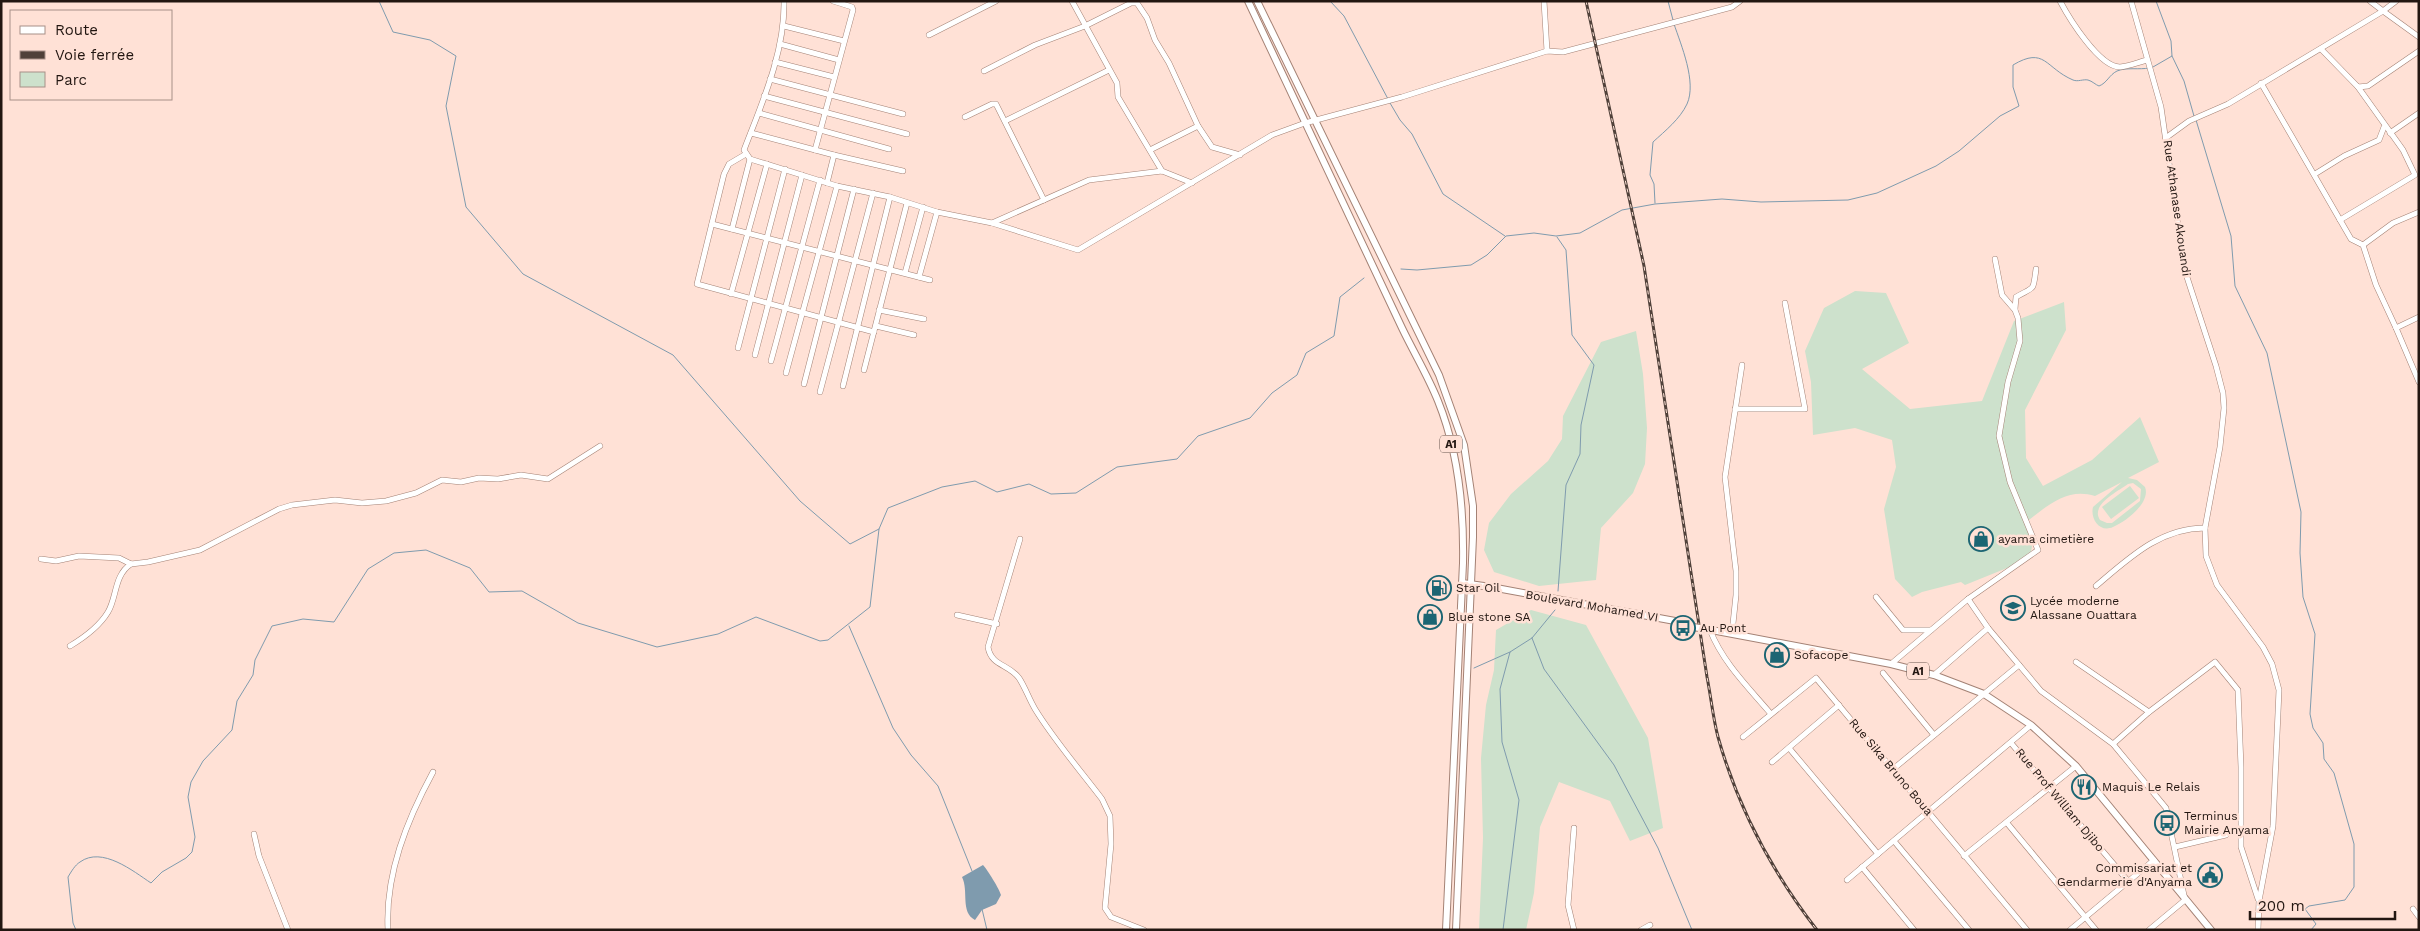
<svg xmlns="http://www.w3.org/2000/svg" width="2420" height="931" font-family="'Work Sans',sans-serif">
<rect width="100%" height="100%" fill="#ffe1d6"/>
<g fill="#cde1cc" fill-rule="evenodd">
<path d="M 1855,291 L 1886,293 L 1909,343 L 1862,369 L 1910,409 L 1982,401 L 2014,321 L 2064,302 L 2066,330 L 2025,410 L 2026,458 L 2043,486 L 2092,460 L 2140,417 L 2159,462 L 2128,478 L 2137,480 L 2145,487 C 2151,502 2127,521 2113,527 C 2100,533 2090,519 2093,507 L 2122,482 L 2095,496 C 2067,487 2047,506 2025,523 L 2032,546 L 2031,552 L 2012,566 L 1965,585 L 1961,582 L 1922,592 L 1912,597 L 1895,579 L 1884,509 L 1896,467 L 1892,440 L 1855,428 L 1813,435 L 1811,382 L 1805,351 L 1824,308 ZM 2133,483 L 2141,489 L 2140,501 L 2112,523 L 2107,523 L 2100,520 C 2090,505 2117,492 2128,484 Z"/>
<polygon points="1636,331 1643,374 1647,428 1645,464 1633,493 1601,528 1596,580 1539,586 1494,572 1484,550 1489,523 1511,494 1548,461 1562,439 1563,416 1601,342"/>
<polygon points="2130,486 2139,498 2111,519 2102,507"/>
<polygon points="1531,610 1586,625 1648,738 1663,828 1630,841 1610,801 1559,782 1540,827 1534,893 1526,930 1479,930 1483,838 1481,758 1486,705 1494,670 1496,630"/>
</g>
<path fill="#7f9bae" d="M 983,865 C 987,869 1000,890 1001,895 L 996,904 L 982,910 L 975,920 C 960,912 969,891 962,877 Z"/>
<g fill="none" stroke-linecap="round" stroke-linejoin="round">
<g stroke="#7f9bae" stroke-width="1">
<polyline points="379,1 393,32 430,40 456,56 446,106 466,207 523,274 673,355 800,501 850,544 879,529"/>
<polyline points="1330,1 1344,16 1388,99"/>
<polyline points="1668,1 1673,20"/>
<polyline points="2172,56 2184,81 2194,116"/>
<polyline points="2153,67 2172,56 2171,41 2156,1"/>
<polyline points="1390,103 1400,120 1412,134 1443,194 1505,236"/>
<polyline points="2196,120 2231,236 2235,286 2267,353 2301,512 2300,553 2303,597 2315,634 2310,714 2313,728 2323,743 2324,759 2334,773 2354,844 2354,887 2345,900 2309,906 2305,909 2316,924 2311,930"/>
<path d="M 1655,203 L 1654,184 L 1650,175 L 1653,142 C 1665,131 1680,119 1687,104 C 1697,82 1681,45 1674,24"/>
<polyline points="1557,237 1566,250 1572,335 1594,365 1581,425 1580,454 1566,485 1558,591"/>
<path d="M 1401,269 L 1417,270 L 1471,265 L 1487,255 L 1506,236 L 1534,233 L 1556,236 L 1580,233 L 1622,210 L 1655,204 L 1722,199 L 1761,202 L 1848,200 L 1877,193 L 1936,166 L 1959,151 L 2000,116 L 2019,106 L 2013,87 L 2013,65 C 2045,46 2045,68 2073,80 C 2078,82 2083,79 2088,80 C 2092,81 2096,85 2099,86 C 2107,83 2109,75 2117,71 C 2127,67 2139,70 2149,68"/>
<polyline points="849,626 893,728 911,755 938,786 972,871"/>
<polyline points="1532,638 1544,669 1614,765 1658,848 1692,930"/>
<polyline points="1474,668 1510,652"/>
<polyline points="982,909 987,930"/>
<path d="M 76,930 L 73,923 L 68,877 C 71,872 75,865 80,862 C 102,846 133,871 151,883 L 162,872 L 186,858 L 192,852 L 195,837 L 188,797 L 191,782 L 203,761 L 232,730 L 237,701 L 253,675 L 255,660 L 272,626 L 303,619 L 334,622 L 368,569 L 394,553 L 426,550 L 470,568 L 489,592 L 522,591 L 578,623 L 657,647 L 718,634 L 756,617 L 820,641 L 828,640 L 870,607 L 879,529 L 888,508 L 942,487 L 975,481 L 997,492 L 1029,484 L 1051,494 L 1076,493 L 1117,467 L 1177,459 L 1198,436 L 1250,418 L 1272,393 L 1297,375 L 1306,353 L 1334,336 L 1340,297 L 1364,278"/>
<polyline points="1503,930 1519,800 1502,742 1500,689 1510,652 1532,638 1555,610"/>
</g>
<defs>
<g id="minor">
<path d="M 784,1 C 785,52 762,103 744,150 L 750,159 L 837,186 L 890,197 L 937,212 L 992,223 L 1078,250 L 1272,135 L 1305,123 L 1402,97 L 1547,51 L 1563,52 L 1732,7 L 1740,1"/>
<polyline points="1072,1 1117,83 1118,97 1162,171"/>
<polyline points="1544,1 1547,51"/>
<path d="M 2060,1 C 2069,18 2099,67 2120,67 C 2129,66 2139,62 2147,60"/>
<polyline points="2131,1 2161,107 2184,268 2216,366 2223,393 2224,408 2220,447 2205,528 2206,556 2217,585 2263,647 2272,664 2279,690 2273,826 2259,901 2258,930"/>
<polyline points="2370,1 2383,11 2396,1"/>
<polyline points="784,26 844,41"/>
<polyline points="929,35 996,1"/>
<polyline points="780,44 839,60"/>
<polyline points="2321,49 2358,87 2368,86 2419,51"/>
<polyline points="775,62 834,77"/>
<polyline points="984,71 1035,45 1085,26 1131,3 1137,3 1147,18 1155,40 1169,63 1198,126 1212,147 1240,155"/>
<polyline points="770,79 903,114"/>
<polyline points="2261,83 2351,239 2363,245 2376,285 2396,328 2419,317"/>
<polyline points="764,96 907,134"/>
<polyline points="759,113 889,149"/>
<polyline points="965,117 992,104 996,104 1044,200"/>
<polyline points="1005,121 1109,70"/>
<polyline points="751,133 834,155 827,183"/>
<polyline points="2390,133 2419,113"/>
<polyline points="2167,137 2189,121 2228,104 2383,11 2419,37"/>
<polyline points="815,150 853,10 852,7 833,1"/>
<polyline points="1150,150 1198,126"/>
<polyline points="746,154 729,164 724,174 697,284 874,332"/>
<polyline points="834,155 903,171"/>
<polyline points="2315,174 2344,156 2379,140 2384,127"/>
<polyline points="2340,220 2415,175 2403,150 2358,87"/>
<polyline points="992,223 1089,180 1162,171 1192,183"/>
<polyline points="712,224 930,280"/>
<polyline points="732,229 750,159"/>
<polyline points="2363,245 2393,223 2419,212"/>
<polyline points="905,273 923,207"/>
<polyline points="919,277 937,212"/>
<polyline points="731,294 767,164"/>
<path d="M 2015,309 L 2016,297 C 2035,286 2033,292 2036,269"/>
<polyline points="879,310 924,319"/>
<polyline points="876,326 914,335"/>
<polyline points="2396,328 2419,382"/>
<polyline points="738,348 785,169"/>
<polyline points="755,355 802,175"/>
<polyline points="771,361 820,180"/>
<polyline points="864,370 907,203"/>
<polyline points="786,373 837,186"/>
<polyline points="804,384 854,189"/>
<polyline points="843,386 890,197"/>
<polyline points="820,392 873,193"/>
<polyline points="1735,409 1805,409 1785,303"/>
<path d="M 1020,539 L 988,647 C 991,666 1009,664 1019,678 C 1025,687 1029,699 1035,709 C 1054,740 1080,770 1102,799 L 1110,816 L 1111,844 L 1105,908 L 1111,917 L 1144,930"/>
<polyline points="41,559 56,561 79,556 119,558 131,564 148,562 200,550 279,509 292,505 335,500 362,503 386,501 416,493 442,480 461,482 479,478 498,479 521,475 548,479 600,446"/>
<path d="M 2096,586 C 2129,558 2160,528 2205,528"/>
<polyline points="1876,597 1903,630 1931,630"/>
<polyline points="1968,599 1988,628 2041,691 2113,744 2166,808 2185,900 2149,930"/>
<polyline points="957,615 997,624"/>
<path d="M 1710,630 C 1723,663 1749,688 1771,714"/>
<polyline points="1732,633 1736,595 1736,571 1725,477 1742,365"/>
<path d="M 70,646 C 85,637 99,627 108,612 C 117,597 114,575 131,564"/>
<polyline points="2076,662 2149,712"/>
<polyline points="1891,664 1968,599 2038,550 2010,482 1999,436 2008,382 2020,341 2018,318 2015,310 2002,295 1995,259"/>
<polyline points="1883,673 1934,735"/>
<polyline points="1934,675 1988,628"/>
<polyline points="1743,737 1816,678 2027,930"/>
<polyline points="2011,743 2128,881"/>
<polyline points="2113,744 2149,712 2215,662 2238,690 2241,767 2241,847 2258,899"/>
<polyline points="1789,748 1878,854"/>
<polyline points="1772,762 1839,705"/>
<polyline points="1892,770 2019,665"/>
<polyline points="2007,823 2096,930"/>
<polyline points="254,834 259,856 288,930"/>
<polyline points="1894,841 1969,930"/>
<polyline points="2175,847 2226,835"/>
<polyline points="1964,856 2076,766"/>
<polyline points="1862,867 1914,930"/>
<polyline points="1847,880 2031,725"/>
<polyline points="2413,909 2419,917"/>
<path d="M 388,930 C 385,874 407,820 433,772"/>
<polyline points="1574,930 1568,905 1574,828"/>
<polyline points="1641,930 1650,925"/>
<polyline points="2070,930 2154,860"/>
</g>
<g id="major">
<path d="M 1248,1 L 1402,328 C 1414,353 1428,376 1438,401 C 1459,453 1464,508 1463,563 L 1446,930"/>
<polyline points="1257,1 1439,375 1464,445 1473,506 1473,537 1456,930"/>
<polyline points="1462,583 1491,587 1675,621 1693,627"/>
<polyline points="1706,629 1891,664 1934,675 1984,694 2031,725 2076,766 2211,930"/>
</g>
</defs>
<use href="#minor" stroke="#a48275" stroke-width="6"/>
<use href="#major" stroke="#a48275" stroke-width="8"/>
<use href="#minor" stroke="#fff" stroke-width="5"/>
<use href="#major" stroke="#fff" stroke-width="6"/>
<defs>
<path id="rail" d="M 1586,1 L 1644,266 L 1707,677 C 1711,697 1713,718 1718,737 C 1738,808 1772,872 1817,930"/>
</defs>
<use href="#rail" stroke="#50413a" stroke-width="3"/>
<use href="#rail" stroke="#ffe1d6" stroke-width="1" stroke-dasharray="4" stroke-linecap="butt"/>
<defs>
<polyline id="major-bridge" points="1693,627 1706,629"/>
</defs>
<use href="#major-bridge" stroke="#a48275" stroke-width="8" stroke-linecap="butt"/>
<use href="#major-bridge" stroke="#fff" stroke-width="6"/>
</g>
<defs>
<symbol id="shop-ring" viewBox="-11 -11 22 22"><circle r="9.5" fill="#ffe1d6" stroke="#1c6573" stroke-width="1.5"/><path d="M-5-2.5h2.3a2.7 3.5 0 0 1 5.4 0H5L5.5 6h-11ZM-1.5-2.5h3a1.5 2.3 0 0 0-3 0Z" fill="#1c6573"/></symbol>
<symbol id="fuel-ring" viewBox="-11 -11 22 22"><circle r="9.5" fill="#ffe1d6" stroke="#1c6573" stroke-width="1.5"/><path d="M-5.5-6h7V0h2V4h1.3V-2.5L3-4.5l.8-.8L6-3V5H2.5V1h-1V6h-7ZM-4.2-4.7v3.2H.2V-4.7Z" fill="#1c6573"/></symbol>
<symbol id="school-ring" viewBox="-11 -11 22 22"><circle r="9.5" fill="#ffe1d6" stroke="#1c6573" stroke-width="1.5"/><path d="M0-5L7-2L0 1L-7-2ZM-4 1L0 2.5L4 1V4Q0 6-4 4Z" fill="#1c6573"/></symbol>
<symbol id="bus-ring" viewBox="-11 -11 22 22"><circle r="9.5" fill="#ffe1d6" stroke="#1c6573" stroke-width="1.5"/><path d="M-5-6H5V4H4V6H2V4H-2V6H-4V4H-5ZM-3.5-4V0h7V-4ZM-3.5 1.2v1.5H-2V1.2ZM2 1.2v1.5H3.5V1.2Z" fill="#1c6573"/></symbol>
<symbol id="restaurant-ring" viewBox="-11 -11 22 22"><circle r="9.5" fill="#ffe1d6" stroke="#1c6573" stroke-width="1.5"/><path d="M-5-6h1v4h1v-4h1v4h1v-4h1v5L-1.5 .5V6h-2V.5L-5-1ZM5-6V6H3V1.5H1.5Q1.5-4 5-6Z" fill="#1c6573"/></symbol>
<symbol id="civic-ring" viewBox="-11 -11 22 22"><circle r="9.5" fill="#ffe1d6" stroke="#1c6573" stroke-width="1.5"/><path d="M-.6-6.5H3V-4.5H.6V-3L4-1V1h2V6H-6V1h2V-1L-.6-3ZM-1.2 2.5V6h2.4V2.5Z" fill="#1c6573"/></symbol>
</defs>
<g fill-rule="evenodd">
<use href="#shop-ring" x="1967" y="525" width="28" height="28"/>
<use href="#fuel-ring" x="1425" y="574" width="28" height="28"/>
<use href="#school-ring" x="1999" y="594" width="28" height="28"/>
<use href="#shop-ring" x="1416" y="603" width="28" height="28"/>
<use href="#bus-ring" x="1669" y="614" width="28" height="28"/>
<use href="#shop-ring" x="1763" y="641" width="28" height="28"/>
<use href="#restaurant-ring" x="2070" y="773" width="28" height="28"/>
<use href="#bus-ring" x="2153" y="809" width="28" height="28"/>
<use href="#civic-ring" x="2196" y="861" width="28" height="28"/>
</g>
<g text-anchor="middle" stroke-width="5" stroke-linejoin="round" paint-order="stroke">
<g fill="#ffe1d6" stroke="#64534c" stroke-width="1">
<rect x="1440" y="435.5" width="22" height="17" rx="4"/>
<rect x="1907" y="662.5" width="22" height="17" rx="4"/>
</g>
<g font-size="11" font-weight="bold" fill="#221611">
<text x="1451" y="448">A1</text>
<text x="1918" y="675">A1</text>
</g>
<g font-size="12" fill="#221611" stroke="#ffe1d6">
<text transform="translate(2177 208) rotate(82)" y="4">Rue Athanase Akouandi</text>
<text transform="translate(1592 606) rotate(10)" y="4">Boulevard Mohamed VI</text>
<text transform="translate(1891 767) rotate(50)" y="4">Rue Sika Bruno Boua</text>
<text transform="translate(2060 800) rotate(50)" y="4">Rue Prof William Djibo</text>
</g>
<g font-size="12" fill="#221611" stroke="#ffe1d6" text-anchor="start">
<text x="1998" y="543">ayama cimetière</text>
<text x="1456" y="592">Star Oil</text>
<text x="2030" y="605">Lycée moderne<tspan x="2030" dy="14">Alassane Ouattara</tspan></text>
<text x="1448" y="621">Blue stone SA</text>
<text x="1700" y="632">Au Pont</text>
<text x="1794" y="659">Sofacope</text>
<text x="2102" y="791">Maquis Le Relais</text>
<text x="2184" y="820">Terminus<tspan x="2184" dy="14">Mairie Anyama</tspan></text>
<text x="2192" y="872" text-anchor="end">Commissariat et<tspan x="2192" dy="14">Gendarmerie d'Anyama</tspan></text>
</g>
</g>
<rect width="2420" height="931" fill="none" stroke="#221611" stroke-width="5"/>
<rect x="10" y="10" width="162" height="90" fill="#ffe1d6" stroke="#a79087"/>
<rect x="20" y="26" width="25" height="8" fill="#ffffff" stroke="#a79087"/>
<text x="55" y="35" font-size="15" fill="#221611">Route</text>
<rect x="20" y="51" width="25" height="8" fill="#50413a" stroke="#a79087"/>
<text x="55" y="60" font-size="15" fill="#221611">Voie ferrée</text>
<rect x="20" y="72" width="25" height="15" fill="#cde1cc" stroke="#a79087"/>
<text x="55" y="85" font-size="15" fill="#221611">Parc</text>
<path d="M2250 911v8h145v-8" fill="none" stroke="#221611" stroke-width="2.5"/>
<text x="2258" y="911" font-size="15" fill="#221611" stroke="#ffe1d6" stroke-width="4" paint-order="stroke">200 m</text>
</svg>
